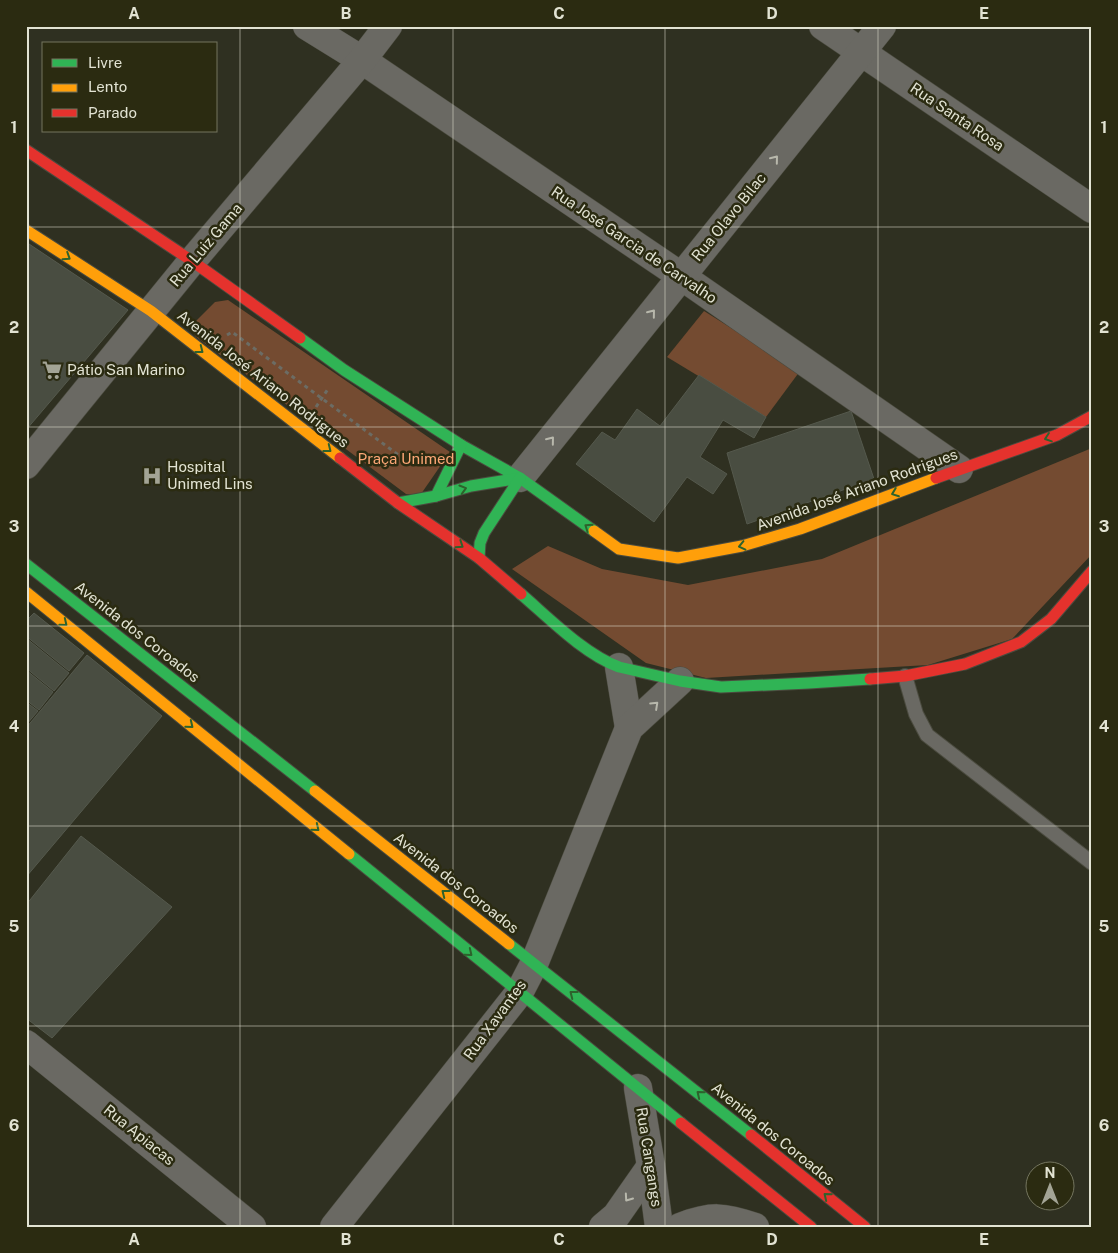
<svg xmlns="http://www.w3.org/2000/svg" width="1118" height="1253" font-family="'Public Sans',sans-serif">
<rect width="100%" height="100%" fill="#2f3021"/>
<g fill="#744b31">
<polygon points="228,300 450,452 421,494 406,494 195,336 193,324 215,302"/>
<polygon points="704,311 800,371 766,417 667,357"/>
<polygon points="1092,448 1092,554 1012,639 928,665 706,678 646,663 512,569 548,546 602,569 688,585 822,559"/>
</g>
<g fill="#494d41" stroke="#55594d">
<polygon points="26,242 128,310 26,430"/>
<polygon points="699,375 766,417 754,438 723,420 700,457 727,474 713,494 687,477 654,522 576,464 602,432 615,440 637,409 660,426"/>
<polygon points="851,411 874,479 747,524 727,453"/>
<polygon points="34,613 84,653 69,671 26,636 26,621"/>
<polygon points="26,638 69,673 54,691 26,668"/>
<polygon points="87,655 162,716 26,877 26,728"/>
<polygon points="26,670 53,692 39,710 26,700"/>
<polygon points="26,702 38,711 26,725"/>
<polygon points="81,836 172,907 52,1038 26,1018 26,905"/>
</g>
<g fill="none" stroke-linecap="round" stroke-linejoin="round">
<defs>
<polyline id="lane" points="905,676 916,714 927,735 1092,863"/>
<g id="street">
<polyline points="307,26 362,60 681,276 959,469"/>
<polyline points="823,26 1092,209"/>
<polyline points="26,465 192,261 362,60 388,26"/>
<polyline points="520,478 882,26"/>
<polyline points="619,667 629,728"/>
<polyline points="26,1044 252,1227"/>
<polyline points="638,1088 651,1166 659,1227"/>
<polyline points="334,1227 519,993 534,964 629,728 680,681"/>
<polyline points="603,1227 616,1216 651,1166"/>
<path d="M 680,1227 C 711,1215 724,1216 755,1227"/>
</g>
<g id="fast">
<polyline points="300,338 344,370 461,445 520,478 594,531"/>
<polyline points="436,496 461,445"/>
<polyline points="398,503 436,496 471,486 520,478"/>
<polyline points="479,558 480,543 484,533 520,478"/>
<polyline points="26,564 315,791"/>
<path d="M 521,594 C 549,618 584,654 619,667 L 680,681 L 721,687 L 809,683 L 870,679"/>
<polyline points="349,854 681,1123"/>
<polyline points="509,944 751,1135"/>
</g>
<g id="slow">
<polyline points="26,230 151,311 340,458"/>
<polyline points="594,531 619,549 678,558 742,546 800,529 936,478"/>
<polyline points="26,592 349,854"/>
<polyline points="315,791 509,944"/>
</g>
<g id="jam">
<polyline points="26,150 192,261 300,338"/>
<polyline points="340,458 398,503 479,558 521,594"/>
<polyline points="936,478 1057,435 1092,416"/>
<polyline points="870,679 905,676 965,664 1021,642 1051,619 1092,571"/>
<polyline points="681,1123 811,1227"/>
<polyline points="751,1135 865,1227"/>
</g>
</defs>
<use href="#lane" stroke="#4b4b3f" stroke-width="16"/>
<use href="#street" stroke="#4b4b3f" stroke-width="29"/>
<use href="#fast" stroke="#4b4b3f" stroke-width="13"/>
<use href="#slow" stroke="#4b4b3f" stroke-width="13"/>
<use href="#jam" stroke="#4b4b3f" stroke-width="13"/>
<g stroke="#6c6c64" stroke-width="3" stroke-dasharray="4 4" stroke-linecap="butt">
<polyline points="227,335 232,332 412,465 424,457"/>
<polyline points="316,407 328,389"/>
</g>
<use href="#lane" stroke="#6a6963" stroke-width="14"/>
<use href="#street" stroke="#6a6963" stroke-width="28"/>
<use href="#fast" stroke="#30b455" stroke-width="11"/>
<use href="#slow" stroke="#ff9f0a" stroke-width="11"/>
<use href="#jam" stroke="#e5322d" stroke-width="11"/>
</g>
<defs><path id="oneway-chevron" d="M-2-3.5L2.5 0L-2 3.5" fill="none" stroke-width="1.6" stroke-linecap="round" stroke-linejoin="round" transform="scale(1.25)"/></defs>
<g stroke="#b8b8ac">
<use href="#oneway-chevron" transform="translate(775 159) rotate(-51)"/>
<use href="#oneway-chevron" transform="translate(652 313) rotate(-51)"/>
<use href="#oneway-chevron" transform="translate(551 440) rotate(-51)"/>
<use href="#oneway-chevron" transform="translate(655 705) rotate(-43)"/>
<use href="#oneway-chevron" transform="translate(628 1198) rotate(125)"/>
</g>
<g stroke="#2d622c">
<use href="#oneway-chevron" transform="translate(67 257) rotate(33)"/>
<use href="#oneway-chevron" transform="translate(200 350) rotate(38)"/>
<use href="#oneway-chevron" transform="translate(1048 438) rotate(161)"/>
<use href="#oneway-chevron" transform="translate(328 449) rotate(38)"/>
<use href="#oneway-chevron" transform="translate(463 489) rotate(-16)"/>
<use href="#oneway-chevron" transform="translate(895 493) rotate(159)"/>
<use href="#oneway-chevron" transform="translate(588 527) rotate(-145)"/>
<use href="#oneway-chevron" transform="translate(460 545) rotate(34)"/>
<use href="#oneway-chevron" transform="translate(742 546) rotate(167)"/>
<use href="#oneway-chevron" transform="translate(64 623) rotate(39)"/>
<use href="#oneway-chevron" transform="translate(190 725) rotate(39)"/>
<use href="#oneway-chevron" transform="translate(316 828) rotate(39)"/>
<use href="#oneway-chevron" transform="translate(445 893) rotate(-142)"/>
<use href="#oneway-chevron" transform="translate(469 953) rotate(39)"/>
<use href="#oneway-chevron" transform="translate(573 994) rotate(-142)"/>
<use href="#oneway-chevron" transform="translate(700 1094) rotate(-141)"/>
<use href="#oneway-chevron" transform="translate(827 1196) rotate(-141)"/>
</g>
<path fill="none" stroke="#e2e3d3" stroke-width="1" stroke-opacity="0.55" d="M 240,26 L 240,1227M 453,26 L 453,1227M 665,26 L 665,1227M 878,26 L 878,1227M 26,227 L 1092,227M 26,427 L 1092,427M 26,626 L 1092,626M 26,826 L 1092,826M 26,1026 L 1092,1026"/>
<defs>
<symbol id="supermarket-bare" viewBox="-9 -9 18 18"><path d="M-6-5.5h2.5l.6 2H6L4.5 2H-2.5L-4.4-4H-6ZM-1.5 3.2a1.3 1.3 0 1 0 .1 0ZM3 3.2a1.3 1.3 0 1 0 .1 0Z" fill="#a3a495" stroke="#2b2b11" stroke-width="2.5" paint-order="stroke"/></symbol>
<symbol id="hospital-bare" viewBox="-9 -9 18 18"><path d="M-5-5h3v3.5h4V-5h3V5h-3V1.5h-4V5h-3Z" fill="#a3a495" stroke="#2b2b11" stroke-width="2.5" paint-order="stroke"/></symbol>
</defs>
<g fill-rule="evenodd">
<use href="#supermarket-bare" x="38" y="356" width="28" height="28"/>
<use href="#hospital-bare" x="138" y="462" width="28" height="28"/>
</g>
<g text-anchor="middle" stroke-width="5" stroke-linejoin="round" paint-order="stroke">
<g font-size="15" fill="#e2e3d3" stroke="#2b2b11">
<text transform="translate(957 117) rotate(34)" y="5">Rua Santa Rosa</text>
<text transform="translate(729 217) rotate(-51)" y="5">Rua Olavo Bilac</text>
<text transform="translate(206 245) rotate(-50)" y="5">Rua Luiz Gama</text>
<text transform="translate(634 245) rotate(34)" y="5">Rua José Garcia de Carvalho</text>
<text transform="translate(263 379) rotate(38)" y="5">Avenida José Ariano Rodrigues</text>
<text transform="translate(857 490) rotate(-20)" y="5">Avenida José Ariano Rodrigues</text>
<text transform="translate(137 632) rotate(38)" y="5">Avenida dos Coroados</text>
<text transform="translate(456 883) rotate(38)" y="5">Avenida dos Coroados</text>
<text transform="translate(495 1020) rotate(-54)" y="5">Rua Xavantes</text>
<text transform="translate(773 1134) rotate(39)" y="5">Avenida dos Coroados</text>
<text transform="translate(139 1135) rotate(39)" y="5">Rua Apiacas</text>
<text transform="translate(649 1157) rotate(81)" y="5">Rua Cangangs</text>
</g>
<g font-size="15" fill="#e2e3d3" stroke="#2b2b11" text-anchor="start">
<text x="67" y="375">Pátio San Marino</text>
<text x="167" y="472">Hospital<tspan x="167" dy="17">Unimed Lins</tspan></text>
</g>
<g font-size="15" fill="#fca776" stroke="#2b2b11">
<text x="406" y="464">Praça Unimed</text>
</g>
</g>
<rect width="1118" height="1253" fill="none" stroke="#2b2b11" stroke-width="55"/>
<rect x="42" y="42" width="175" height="90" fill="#2b2b11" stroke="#74755f"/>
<rect x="52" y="59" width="25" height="8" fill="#30b455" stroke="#74755f"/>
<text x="88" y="68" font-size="15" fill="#e2e3d3">Livre</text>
<rect x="52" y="84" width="25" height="8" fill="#ff9f0a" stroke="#74755f"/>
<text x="88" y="92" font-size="15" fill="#e2e3d3">Lento</text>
<rect x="52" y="109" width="25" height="8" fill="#e5322d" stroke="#74755f"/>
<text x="88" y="118" font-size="15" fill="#e2e3d3">Parado</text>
<g transform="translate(1050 1186)"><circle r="24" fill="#2b2b11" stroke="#74755f"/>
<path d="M0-4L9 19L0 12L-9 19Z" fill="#a3a495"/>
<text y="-8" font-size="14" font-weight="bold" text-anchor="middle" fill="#e2e3d3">N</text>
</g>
<rect x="28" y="28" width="1062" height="1198" fill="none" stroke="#e2e3d3" stroke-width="2"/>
<g font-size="16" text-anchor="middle" font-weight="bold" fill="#e2e3d3">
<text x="134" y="19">A</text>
<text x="346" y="19">B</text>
<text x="559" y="19">C</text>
<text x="772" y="19">D</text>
<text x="984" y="19">E</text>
<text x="14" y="133">1</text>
<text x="1104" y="133">1</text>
<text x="14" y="333">2</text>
<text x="1104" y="333">2</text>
<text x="14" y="532">3</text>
<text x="1104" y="532">3</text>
<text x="14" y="732">4</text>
<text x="1104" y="732">4</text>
<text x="14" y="932">5</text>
<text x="1104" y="932">5</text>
<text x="14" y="1131">6</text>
<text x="1104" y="1131">6</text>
<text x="134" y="1245">A</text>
<text x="346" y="1245">B</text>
<text x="559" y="1245">C</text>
<text x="772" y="1245">D</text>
<text x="984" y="1245">E</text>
</g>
</svg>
